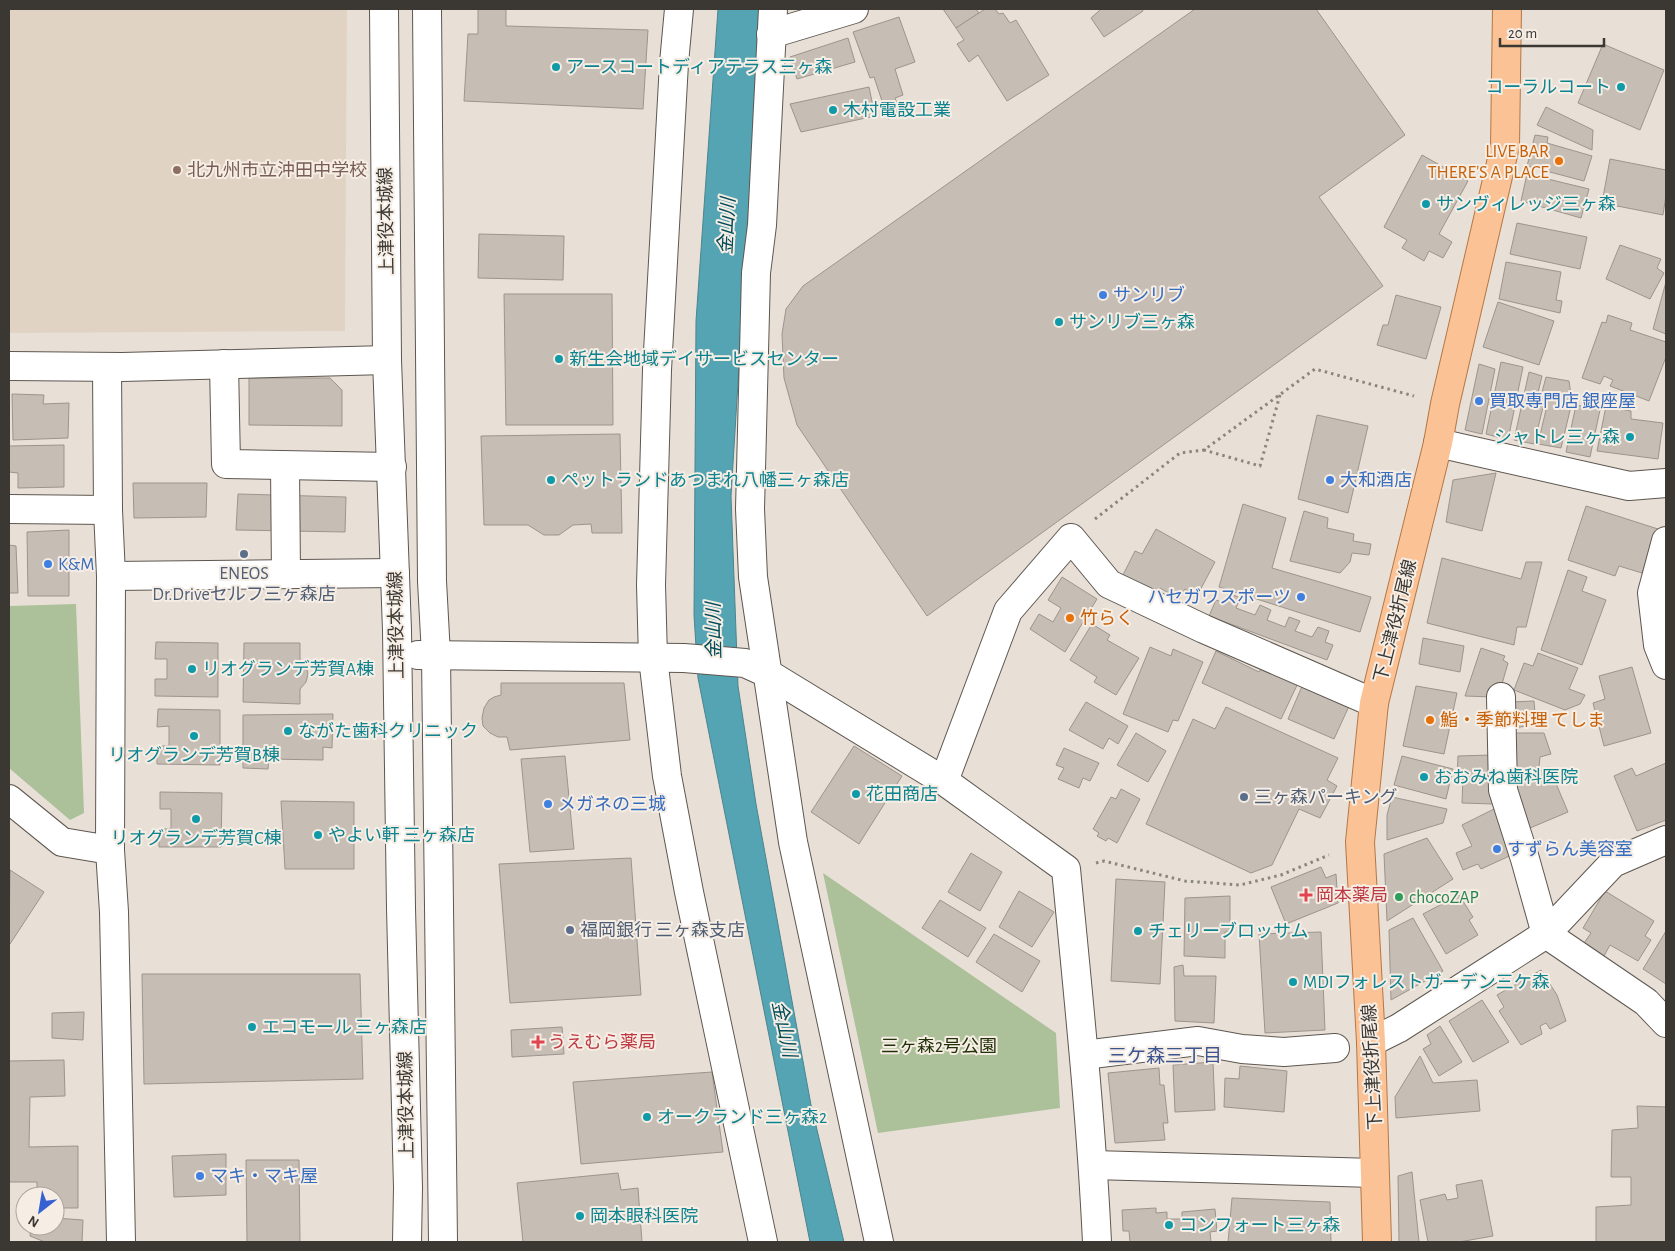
<svg xmlns="http://www.w3.org/2000/svg" width="1675" height="1251" font-family="'Alegreya Sans','Noto Sans JP',sans-serif">
<rect width="100%" height="100%" fill="#e8e0d7"/>
<polygon fill="#e1d3c4" points="9,9 347,9 345,331 9,333"/>
<g fill="#acc099">
<polygon points="76,604 84,813 70,820 9,768 9,606"/>
<polygon points="823,873 1056,1033 1060,1108 878,1133"/>
</g>
<polygon fill="#54a4b4" stroke="#4c848e" points="718,9 761,9 731,496 738,686 756,804 811,1105 844,1242 810,1242 698,678 694,615 696,321"/>
<g fill="#c6bdb5" stroke="#9d958d">
<polygon points="478,9 506,9 506,26 648,30 643,109 464,101 468,34 478,34"/>
<polygon points="943,9 976,9 979,13 956,28"/>
<polygon points="985,9 995,9 999,14 1003,13 1010,23 1016,20 1049,75 1007,101 978,55 969,62 957,44 964,40 956,28"/>
<polygon points="1099,9 1142,9 1143,11 1104,37 1091,18 1100,10"/>
<polygon points="1195,9 1316,9 1405,135 1319,197 1383,286 927,616 797,425 784,378 782,334 786,309 803,286"/>
<polygon points="899,17 915,62 895,69 903,95 895,98 901,114 888,119 874,77 870,78 853,32"/>
<polygon points="848,38 855,62 797,79 790,57"/>
<polygon points="1603,44 1664,70 1640,130 1578,103"/>
<polygon points="869,87 875,116 801,132 790,104"/>
<polygon points="1546,107 1593,130 1592,150 1537,125"/>
<polygon points="1535,135 1548,137 1547,143 1592,156 1584,181 1527,166"/>
<polygon points="1422,155 1468,181 1439,234 1452,242 1443,258 1429,251 1424,261 1402,248 1407,240 1384,227"/>
<polygon points="1610,159 1666,170 1666,195 1663,215 1602,203"/>
<polygon points="1527,174 1589,189 1581,218 1521,201"/>
<polygon points="1517,223 1587,237 1580,269 1510,254"/>
<polygon points="479,234 564,236 563,280 478,278"/>
<polygon points="1620,245 1661,259 1657,268 1664,273 1650,299 1606,279"/>
<polygon points="1506,262 1561,272 1556,300 1562,301 1560,313 1499,299"/>
<polygon points="1666,282 1666,334 1653,329"/>
<polygon points="504,294 612,294 613,425 506,425"/>
<polygon points="1396,295 1441,307 1426,359 1377,345 1383,325 1388,325"/>
<polygon points="1498,302 1554,321 1539,365 1483,347"/>
<polygon points="1608,315 1632,323 1630,330 1666,342 1666,357 1649,401 1610,386 1613,380 1604,376 1600,384 1582,378 1602,322 1606,323"/>
<polygon points="1501,362 1523,367 1508,440 1486,434"/>
<polygon points="1479,364 1495,369 1482,434 1465,430"/>
<polygon points="1529,372 1542,376 1537,397 1545,399 1534,444 1514,440"/>
<polygon points="1546,377 1569,381 1572,402 1561,448 1538,444 1549,397 1541,396"/>
<polygon points="249,378 330,378 342,390 342,426 249,425"/>
<polygon points="12,394 44,395 43,404 69,403 68,438 13,440"/>
<polygon points="1576,405 1600,410 1590,457 1566,452"/>
<polygon points="1606,406 1631,411 1631,419 1663,423 1658,459 1597,451"/>
<polygon points="1317,415 1368,426 1348,513 1298,499"/>
<polygon points="620,434 622,533 592,533 591,524 573,525 559,535 544,535 528,525 484,525 481,436"/>
<polygon points="64,445 64,487 18,488 18,473 9,472 9,446"/>
<polygon points="1496,473 1482,531 1446,522 1453,480"/>
<polygon points="133,483 207,483 206,517 134,518"/>
<polygon points="238,494 346,497 345,532 236,530"/>
<polygon points="1243,504 1286,518 1272,568 1371,597 1360,632 1219,587"/>
<polygon points="1586,506 1658,529 1642,573 1619,566 1615,576 1568,560"/>
<polygon points="1304,511 1328,518 1327,528 1354,534 1353,541 1371,544 1369,555 1352,553 1350,562 1340,573 1290,561"/>
<polygon points="1156,529 1215,562 1197,596 1185,589 1179,599 1160,588 1155,597 1121,579 1135,551 1142,554"/>
<polygon points="69,530 69,596 28,596 27,532"/>
<polygon points="9,545 16,546 18,593 9,593"/>
<polygon points="1442,558 1521,579 1526,562 1542,562 1526,627 1517,627 1514,645 1427,623"/>
<polygon points="1568,570 1587,577 1582,591 1606,600 1582,665 1541,650"/>
<polygon points="1062,577 1097,599 1065,652 1030,629 1039,614 1053,622 1061,608 1048,600"/>
<polygon points="1229,593 1240,598 1236,608 1255,615 1260,605 1271,610 1267,620 1285,627 1289,617 1300,621 1295,631 1312,637 1318,627 1329,631 1325,642 1333,645 1327,660 1209,616 1216,600 1224,603"/>
<polygon points="1092,624 1110,635 1107,640 1139,658 1116,695 1094,682 1097,677 1070,660"/>
<polygon points="1423,638 1464,646 1460,672 1419,664"/>
<polygon points="156,642 218,643 218,697 155,696 155,679 167,679 167,659 155,659"/>
<polygon points="244,643 300,643 300,660 306,666 308,674 306,682 300,689 300,704 243,702"/>
<polygon points="1150,647 1171,656 1173,649 1203,662 1178,721 1173,720 1168,732 1123,714"/>
<polygon points="1481,648 1505,656 1503,660 1508,663 1502,684 1497,684 1493,697 1465,696"/>
<polygon points="1216,651 1259,672 1263,665 1299,681 1281,719 1202,683"/>
<polygon points="1538,653 1578,668 1569,689 1585,695 1580,704 1565,710 1514,690 1524,663 1533,666"/>
<polygon points="1632,667 1651,733 1604,746 1593,703 1605,699 1599,676"/>
<polygon points="501,683 624,683 630,740 510,750 507,737 498,737 490,733 483,726 482,718 484,708 489,700 494,697 501,695"/>
<polygon points="1303,684 1350,704 1334,739 1288,719"/>
<polygon points="1416,686 1457,693 1444,754 1403,746"/>
<polygon points="1534,701 1536,725 1512,728 1511,702"/>
<polygon points="1086,702 1128,726 1118,744 1109,738 1103,749 1069,730"/>
<polygon points="1226,707 1338,758 1327,780 1337,786 1320,818 1299,809 1272,865 1251,873 1146,824 1193,719 1215,729"/>
<polygon points="158,709 220,710 220,765 157,764 157,746 169,746 169,726 157,727"/>
<polygon points="333,714 332,748 323,747 323,760 269,759 268,769 243,768 243,715"/>
<polygon points="1136,733 1166,751 1148,782 1117,765"/>
<polygon points="1512,733 1544,733 1551,754 1540,757 1539,767 1512,776"/>
<polygon points="854,746 902,776 859,844 811,812"/>
<polygon points="1064,748 1099,763 1090,781 1083,778 1079,788 1058,779 1064,768 1056,765"/>
<polygon points="1492,755 1493,804 1462,803 1463,777 1457,776 1458,756"/>
<polygon points="565,756 574,849 530,852 521,759"/>
<polygon points="1402,756 1453,769 1446,799 1394,785"/>
<polygon points="1666,763 1666,820 1637,831 1614,776 1632,768 1636,776"/>
<polygon points="1549,767 1568,812 1530,828 1512,782"/>
<polygon points="1121,789 1140,799 1117,843 1108,838 1106,841 1097,836 1099,833 1093,829 1111,797 1116,799"/>
<polygon points="160,792 222,793 221,847 159,847 159,829 171,829 171,809 160,809"/>
<polygon points="1392,797 1447,809 1443,823 1387,840 1387,815"/>
<polygon points="281,801 354,802 354,869 285,869"/>
<polygon points="1496,808 1516,853 1481,869 1478,864 1463,870 1456,853 1472,846 1462,825"/>
<polygon points="1427,838 1453,879 1387,921 1384,854"/>
<polygon points="971,853 1002,872 980,911 948,892"/>
<polygon points="631,858 641,995 510,1003 499,864"/>
<polygon points="1321,867 1326,878 1336,874 1338,903 1286,924 1271,887"/>
<polygon points="10,870 44,892 10,944 9,943"/>
<polygon points="1116,879 1165,882 1160,984 1111,981"/>
<polygon points="1019,891 1054,912 1032,947 999,927"/>
<polygon points="1605,891 1654,921 1645,936 1651,940 1638,961 1610,945 1604,956 1584,943 1591,933 1583,928"/>
<polygon points="1459,895 1473,917 1469,920 1478,935 1446,954 1423,914"/>
<polygon points="1230,896 1230,931 1225,932 1225,958 1184,956 1185,898"/>
<polygon points="940,900 986,928 968,957 922,928"/>
<polygon points="1413,918 1443,971 1391,1000 1389,930"/>
<polygon points="1666,931 1666,984 1643,969"/>
<polygon points="1321,932 1325,1030 1265,1033 1259,934"/>
<polygon points="994,934 1040,961 1022,992 976,962"/>
<polygon points="1183,965 1184,976 1216,976 1214,1023 1175,1021 1174,967"/>
<polygon points="1541,970 1557,995 1566,1021 1550,1029 1546,1023 1540,1026 1542,1034 1521,1045 1499,1011 1504,1007 1497,995"/>
<polygon points="142,974 360,974 363,1079 144,1084"/>
<polygon points="1482,1000 1509,1042 1473,1062 1449,1021"/>
<polygon points="84,1012 83,1040 52,1038 52,1013"/>
<polygon points="1440,1026 1462,1062 1439,1076 1423,1049 1431,1044 1427,1035"/>
<polygon points="562,1027 564,1054 512,1057 511,1030"/>
<polygon points="1420,1056 1433,1083 1477,1080 1480,1111 1396,1118 1395,1097"/>
<polygon points="64,1060 65,1096 30,1097 29,1147 78,1146 78,1208 55,1208 55,1196 37,1196 37,1182 9,1182 9,1061"/>
<polygon points="1213,1062 1215,1110 1175,1112 1173,1065"/>
<polygon points="1240,1066 1287,1071 1284,1112 1224,1107 1225,1078 1239,1079"/>
<polygon points="1159,1068 1160,1085 1164,1085 1168,1123 1163,1123 1165,1140 1115,1143 1108,1073"/>
<polygon points="712,1072 723,1152 581,1164 573,1082"/>
<polygon points="1637,1106 1666,1107 1666,1242 1596,1242 1596,1207 1631,1205 1631,1177 1611,1177 1612,1130 1638,1128"/>
<polygon points="226,1154 226,1195 174,1197 172,1156"/>
<polygon points="246,1160 299,1160 300,1242 247,1242"/>
<polygon points="1412,1172 1419,1242 1399,1242 1398,1176"/>
<polygon points="618,1173 621,1190 638,1188 642,1242 523,1242 517,1183"/>
<polygon points="1482,1180 1493,1236 1459,1242 1428,1242 1420,1200 1445,1194 1447,1200 1458,1198 1456,1185"/>
<polygon points="1232,1198 1330,1202 1331,1242 1228,1242"/>
<polygon points="1156,1208 1156,1213 1167,1212 1167,1219 1182,1219 1182,1212 1215,1209 1217,1231 1210,1232 1211,1242 1130,1242 1129,1231 1123,1231 1122,1210"/>
<polygon points="55,1218 83,1220 82,1242 45,1242 30,1236 31,1226 55,1226"/>
</g>
<g fill="none" stroke-linecap="round" stroke-linejoin="round">
<defs>
<g id="minor">
<polyline points="384,9 387,360 397,630 401,908 408,1188 407,1242"/>
<polyline points="427,9 432,581 436,655 443,1242"/>
<polyline points="679,9 674,63 657,370 651,585 653,658 667,776 689,892 763,1242"/>
<polyline points="773,9 762,225 756,273 750,509 753,577 793,842 879,1242"/>
<polyline points="771,34 854,9"/>
<polyline points="224,364 226,464 392,467"/>
<polyline points="9,366 122,367 387,360"/>
<polyline points="107,367 108,510 111,576 110,850 114,912 121,1242"/>
<polyline points="1438,443 1629,486 1666,483"/>
<polyline points="285,466 286,574"/>
<polyline points="9,509 108,510"/>
<polyline points="1666,541 1652,593 1658,645 1666,665"/>
<polyline points="111,576 395,573"/>
<path d="M 418,655 L 684,658 L 745,663 L 767,673 L 944,781 L 1066,869 C 1078,993 1091,1117 1097,1242"/>
<polyline points="1501,697 1503,790 1525,859 1546,934 1646,1002 1666,1023"/>
<polyline points="944,781 1008,611 1071,538 1109,584 1204,629 1374,703"/>
<polyline points="9,799 62,842 110,850"/>
<polyline points="1371,1042 1399,1028 1546,934 1613,863 1666,840"/>
<polyline points="1084,1055 1198,1041 1242,1049 1284,1052 1335,1048"/>
<polyline points="1093,1165 1374,1173"/>
</g>
<polyline id="major" points="1377,1242 1371,1042 1360,842 1374,703 1438,443 1445,404 1505,146 1507,9"/>
</defs>
<use href="#minor" stroke="#5e5750" stroke-width="30"/>
<use href="#major" stroke="#b57745" stroke-width="30"/>
<g stroke="#8a857f" stroke-width="3" stroke-dasharray="2.5 4" stroke-linecap="butt">
<polyline points="1280,395 1260,466 1204,450 1315,369 1414,396"/>
<polyline points="1095,519 1180,453 1204,450"/>
<polyline points="1096,863 1104,861 1185,881 1240,885 1281,875 1329,855"/>
</g>
<use href="#minor" stroke="#fff" stroke-width="28"/>
<use href="#major" stroke="#fac295" stroke-width="28"/>
</g>
<g fill="#0f9aa8" stroke="#f6ede4" stroke-width="2">
<circle cx="556" cy="67" r="5"/>
<circle cx="1621" cy="87" r="5"/>
<circle cx="833" cy="110" r="5"/>
<circle cx="1426" cy="204" r="5"/>
<circle cx="1059" cy="322" r="5"/>
<circle cx="559" cy="359" r="5"/>
<circle cx="1630" cy="437" r="5"/>
<circle cx="551" cy="480" r="5"/>
<circle cx="192" cy="669" r="5"/>
<circle cx="288" cy="731" r="5"/>
<circle cx="194" cy="736" r="5"/>
<circle cx="1424" cy="777" r="5"/>
<circle cx="856" cy="794" r="5"/>
<circle cx="196" cy="819" r="5"/>
<circle cx="318" cy="835" r="5"/>
<circle cx="1138" cy="931" r="5"/>
<circle cx="1293" cy="982" r="5"/>
<circle cx="252" cy="1027" r="5"/>
<circle cx="647" cy="1117" r="5"/>
<circle cx="580" cy="1216" r="5"/>
<circle cx="1169" cy="1225" r="5"/>
</g>
<g fill="#e8710a" stroke="#f6ede4" stroke-width="2">
<circle cx="1559" cy="161" r="5"/>
<circle cx="1070" cy="618" r="5"/>
<circle cx="1430" cy="720" r="5"/>
</g>
<circle fill="#8d6e63" stroke="#f6ede4" stroke-width="2" cx="177" cy="170" r="5"/>
<g fill="#3f7fe0" stroke="#f6ede4" stroke-width="2">
<circle cx="1103" cy="295" r="5"/>
<circle cx="1479" cy="401" r="5"/>
<circle cx="1330" cy="480" r="5"/>
<circle cx="48" cy="564" r="5"/>
<circle cx="1301" cy="597" r="5"/>
<circle cx="548" cy="804" r="5"/>
<circle cx="1497" cy="849" r="5"/>
<circle cx="200" cy="1176" r="5"/>
</g>
<g fill="#5c6f8a" stroke="#f6ede4" stroke-width="2">
<circle cx="244" cy="554" r="5"/>
<circle cx="1244" cy="797" r="5"/>
<circle cx="570" cy="930" r="5"/>
</g>
<g fill="#e0444e" stroke="#f6ede4" stroke-width="2">
<path d="M1303.5 887.5h5v5h5v5h-5v5h-5v-5h-5v-5h5z"/>
<path d="M535.5 1034.5h5v5h5v5h-5v5h-5v-5h-5v-5h5z"/>
</g>
<circle fill="#2e9e5b" stroke="#f6ede4" stroke-width="2" cx="1399" cy="897" r="5"/>
<g text-anchor="middle" stroke-width="4" stroke-linejoin="round" paint-order="stroke">
<g font-size="18" fill="#0d838f" stroke="#f6ede4" text-anchor="start">
<text x="566" y="73">アースコートディアテラス三ヶ森</text>
<text x="1611" y="93" text-anchor="end">コーラルコート</text>
<text x="843" y="116">木村電設工業</text>
<text x="1436" y="210">サンヴィレッジ三ヶ森</text>
<text x="1069" y="328">サンリブ三ヶ森</text>
<text x="569" y="365">新生会地域デイサービスセンター</text>
<text x="1620" y="443" text-anchor="end">シャトレ三ヶ森</text>
<text x="561" y="486">ペットランドあつまれ八幡三ヶ森店</text>
<text x="202" y="675">リオグランデ芳賀A棟</text>
<text x="298" y="737">ながた歯科クリニック</text>
<text x="194" y="761" text-anchor="middle">リオグランデ芳賀B棟</text>
<text x="1434" y="783">おおみね歯科医院</text>
<text x="866" y="800">花田商店</text>
<text x="328" y="841">やよい軒 三ヶ森店</text>
<text x="196" y="844" text-anchor="middle">リオグランデ芳賀C棟</text>
<text x="1148" y="937">チェリーブロッサム</text>
<text x="1303" y="988">MDIフォレストガーデン三ケ森</text>
<text x="262" y="1033">エコモール 三ヶ森店</text>
<text x="657" y="1123">オークランド三ヶ森2</text>
<text x="590" y="1222">岡本眼科医院</text>
<text x="1179" y="1231">コンフォート三ヶ森</text>
</g>
<g font-size="18" fill="#c56008" stroke="#f6ede4" text-anchor="start">
<text x="1549" y="157" text-anchor="end">LIVE BAR<tspan x="1549" dy="21">THERE'S A PLACE</tspan></text>
<text x="1080" y="624">竹らく</text>
<text x="1440" y="726">鮨・季節料理 てしま</text>
</g>
<g font-size="18" fill="#785e54" stroke="#f6ede4" text-anchor="start">
<text x="187" y="176">北九州市立沖田中学校</text>
</g>
<g font-size="18" fill="#3b3834" stroke="#f6ede4">
<text transform="translate(386 221) rotate(-91)" y="6">上津役本城線</text>
<text transform="translate(1395 621) rotate(-76)" y="6">下上津役折尾線</text>
<text transform="translate(396 625) rotate(-91)" y="6">上津役本城線</text>
<text transform="translate(1372 1067) rotate(-93)" y="6">下上津役折尾線</text>
<text transform="translate(406 1105) rotate(-91)" y="6">上津役本城線</text>
</g>
<g font-size="18" fill="#366cbe" stroke="#f6ede4" text-anchor="start">
<text x="1113" y="301">サンリブ</text>
<text x="1489" y="407">買取専門店 銀座屋</text>
<text x="1340" y="486">大和酒店</text>
<text x="58" y="570">K&amp;M</text>
<text x="1291" y="603" text-anchor="end">ハセガワスポーツ</text>
<text x="558" y="810">メガネの三城</text>
<text x="1507" y="855">すずらん美容室</text>
<text x="210" y="1182">マキ・マキ屋</text>
</g>
<g font-size="18" fill="#4e5e75" stroke="#f6ede4" text-anchor="start">
<text x="244" y="579" text-anchor="middle">ENEOS<tspan x="244" dy="21">Dr.Driveセルフ三ヶ森店</tspan></text>
<text x="1254" y="803">三ヶ森パーキング</text>
<text x="580" y="936">福岡銀行 三ヶ森支店</text>
</g>
<g font-size="18" fill="#be3a42" stroke="#f6ede4" text-anchor="start">
<text x="1316" y="901">岡本薬局</text>
<text x="548" y="1048">うえむら薬局</text>
</g>
<g font-size="18" fill="#27864d" stroke="#f6ede4" text-anchor="start">
<text x="1409" y="903">chocoZAP</text>
</g>
<g font-size="18" fill="#203108" stroke="#f6ede4">
<text x="939" y="1052">三ヶ森2号公園</text>
</g>
<g font-size="19" font-style="italic" fill="#014c58" stroke="#f6ede4">
<text transform="translate(726 226) rotate(-87)" y="7">金山川</text>
<text transform="translate(713 631) rotate(-91)" y="7">金山川</text>
<text transform="translate(785 1029) rotate(78)" y="7">金山川</text>
</g>
<g font-size="19" fill="#3c5590" stroke="#f6ede4">
<text x="1165" y="1062">三ケ森三丁目</text>
</g>
</g>
<rect width="1675" height="1251" fill="none" stroke="#3b3834" stroke-width="20"/>
<g transform="translate(40 1211) rotate(211)"><circle r="24" fill="#f6ede4" stroke="#aba59e"/>
<path d="M0-4L9 19L0 12L-9 19Z" fill="#3761d2"/>
<text y="-8" font-size="14" font-weight="bold" text-anchor="middle" fill="#3b3834">N</text>
</g>
<path d="M1500 38v8h104v-8" fill="none" stroke="#3b3834" stroke-width="2.5"/>
<text x="1508" y="38" font-size="15" fill="#3b3834" stroke="#f6ede4" stroke-width="4" paint-order="stroke">20 m</text>
</svg>
